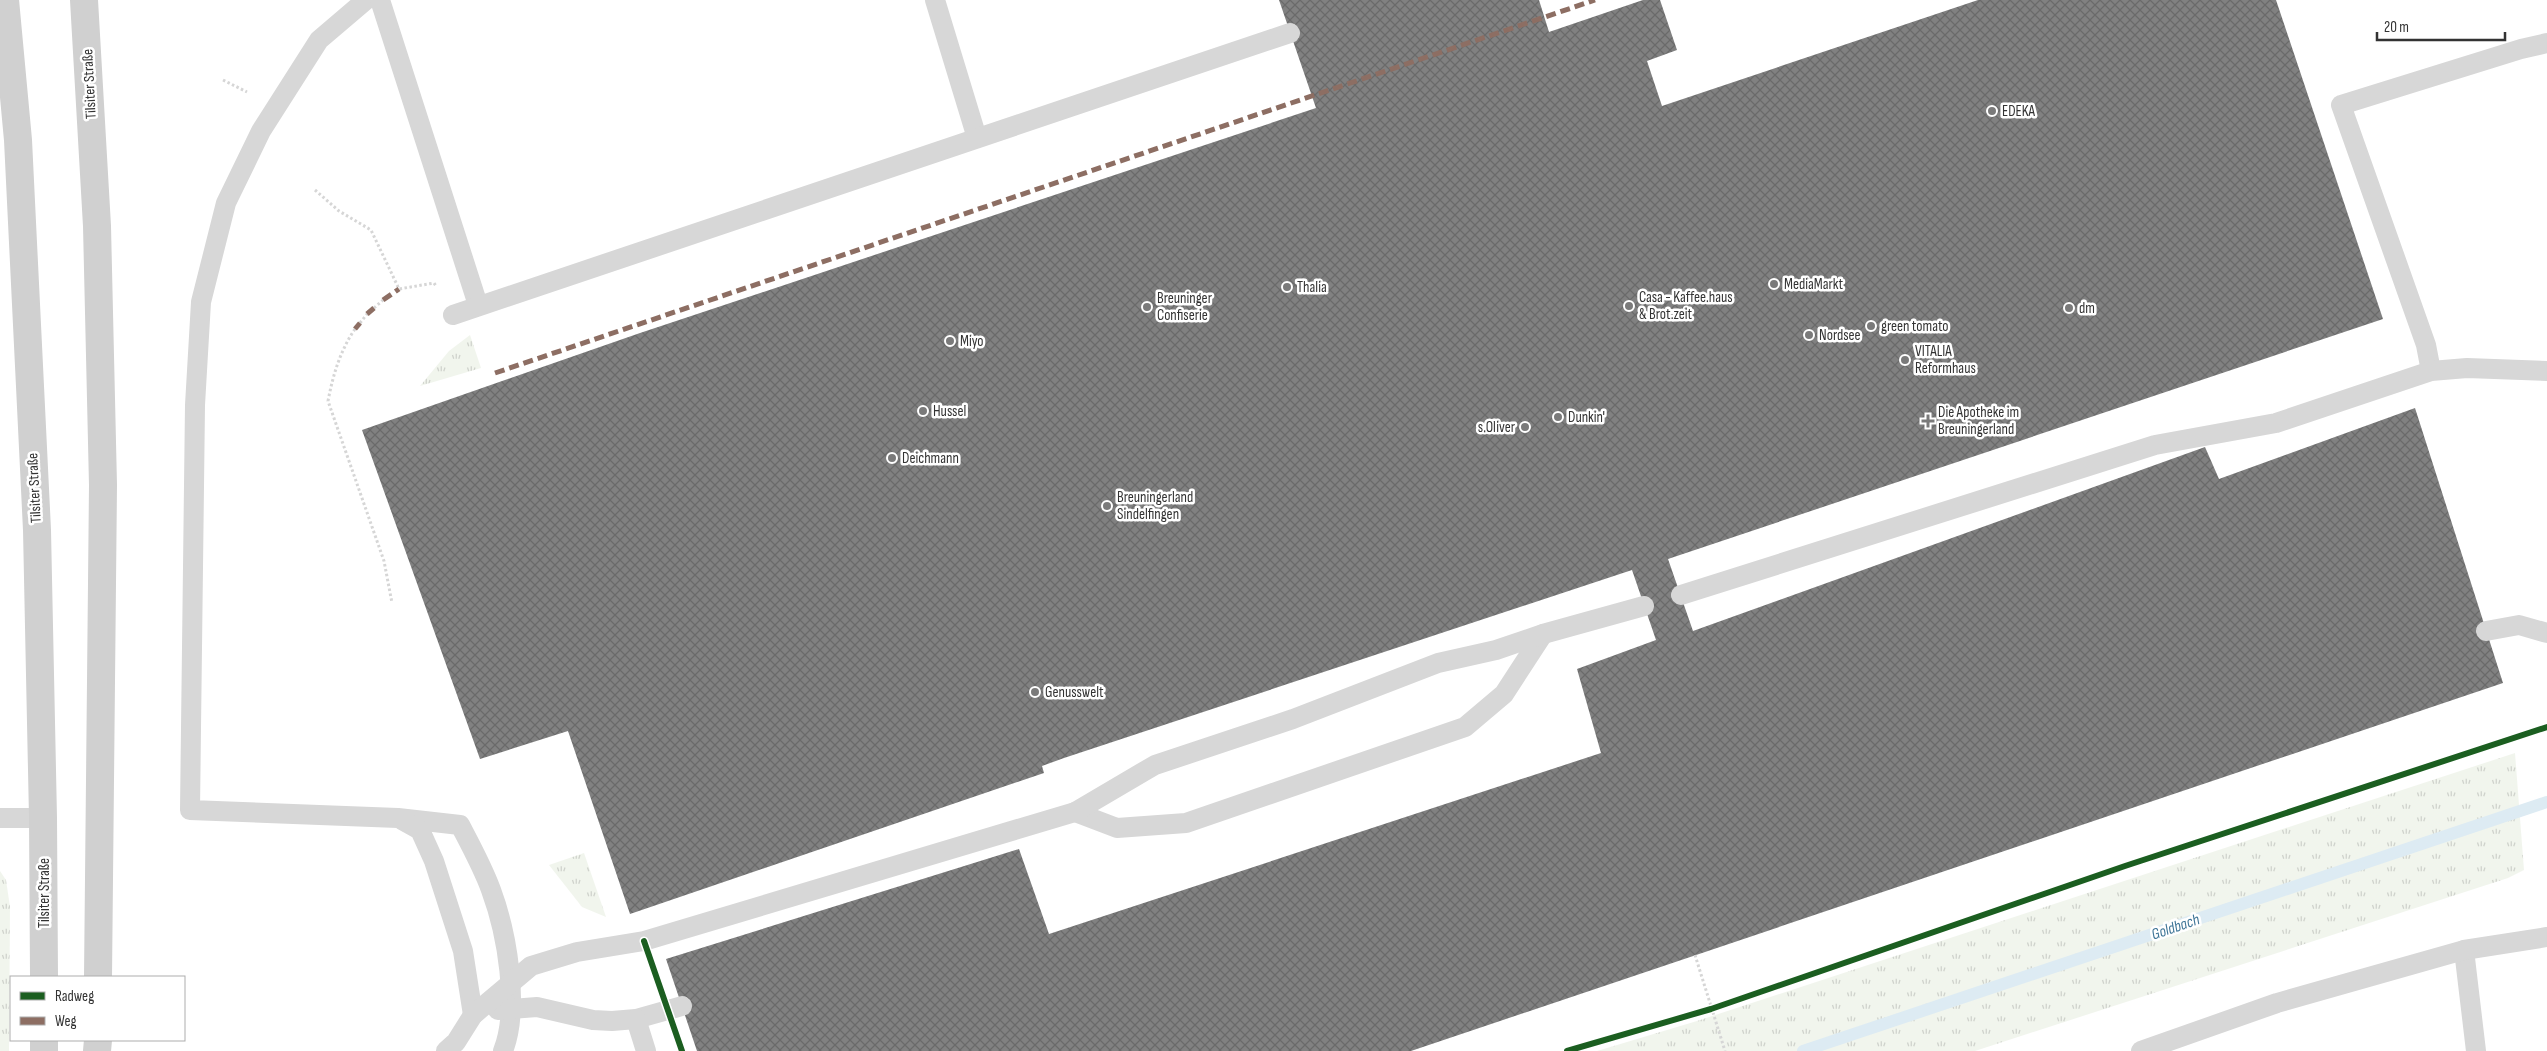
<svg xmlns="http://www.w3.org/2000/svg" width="2547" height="1051" font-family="'Sofia Sans Condensed',sans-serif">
<defs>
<pattern id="grass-tufts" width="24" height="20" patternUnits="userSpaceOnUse" patternTransform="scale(1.25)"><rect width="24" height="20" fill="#f1f5ed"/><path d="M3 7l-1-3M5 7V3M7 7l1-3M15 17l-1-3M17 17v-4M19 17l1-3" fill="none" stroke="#cfd2cc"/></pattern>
<pattern id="building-cross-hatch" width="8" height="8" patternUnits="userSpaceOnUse" patternTransform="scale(1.25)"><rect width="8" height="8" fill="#818181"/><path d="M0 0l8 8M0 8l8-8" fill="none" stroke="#6a6a6a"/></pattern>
</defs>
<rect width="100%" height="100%" fill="#fff"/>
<g fill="url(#grass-tufts)">
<polygon points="470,335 481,368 420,386 449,351"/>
<polygon points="2515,753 2524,870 2508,878 1975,1051 1597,1051 1697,1021"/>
<polygon points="584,853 606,917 582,907 549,865"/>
<polygon points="0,871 6,880 10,907 9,1051 0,1051"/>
</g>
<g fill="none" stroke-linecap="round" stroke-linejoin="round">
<polyline stroke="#ddebf3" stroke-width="12" points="1803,1051 2547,802"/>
</g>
<polygon fill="url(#building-cross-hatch)" points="1279,0 1539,0 1549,32 1643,0 1660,0 1677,50 1647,61 1662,106 1978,0 2276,0 2383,319 1668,559 1693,631 2205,447 2219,479 2415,408 2503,683 1411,1051 697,1051 666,959 1019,849 1049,934 1601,753 1577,669 1656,640 1632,570 1064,758 1042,766 1044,773 630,914 568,731 480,759 362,430 640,333 1316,108"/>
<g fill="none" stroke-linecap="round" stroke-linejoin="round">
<g stroke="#d6d6d6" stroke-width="3" stroke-dasharray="2.5 2.5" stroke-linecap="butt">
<polyline points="223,80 247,92"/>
<polyline points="315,190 339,211 371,230 399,289 434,283 436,286"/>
<polyline points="374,308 383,300"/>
<polyline points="360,323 367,314"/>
<path d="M 355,329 C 340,351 333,375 328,401 L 384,561 L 392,603"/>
<polyline points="1695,955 1725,1051"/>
</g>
<g stroke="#d7d7d7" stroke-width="20">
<path d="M 366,0 L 319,40 L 261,131 L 226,203 L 201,302 L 195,405 L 190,810 L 398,818 L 460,825 C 471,846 483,868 491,890 C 507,933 520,1008 503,1051"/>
<polyline points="380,0 478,305"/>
<polyline points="935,0 977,138"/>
<polyline points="453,315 1290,33"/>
<polyline points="2431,371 2426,345 2341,105 2521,49 2547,43"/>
<polyline points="1681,595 2155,445 2276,423 2431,371 2467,368 2547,371"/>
<polyline points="2486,631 2519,625 2547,633"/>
<polyline points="1075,812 1117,828 1186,823 1465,727 1504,694 1543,634"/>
<polyline points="0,818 43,818"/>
<polyline points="402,820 420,830 434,861 463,951 473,1015"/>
<polyline points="2464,950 2476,1051"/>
<polyline points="498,1010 537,1007 593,1020 612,1021 636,1019 682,1006"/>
<polyline points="636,1019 646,1051"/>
<polyline points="446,1051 456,1042 473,1015 531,966 577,952 644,941 1075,812 1155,765 1293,719 1438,663 1496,650 1543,634 1644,606"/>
<polyline points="2141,1051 2277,1003 2464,950 2547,937"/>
</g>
<g stroke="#d0d0d0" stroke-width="28">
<polyline points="5,0 18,140 37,530 43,818 44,977"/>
<polyline points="84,0 97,226 103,485 98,977"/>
<polyline points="44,1040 44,1051"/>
<polyline points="97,1051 98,1040"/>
</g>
<g stroke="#8d6e63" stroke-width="5" stroke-dasharray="10 5" stroke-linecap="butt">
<polyline points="383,300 399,289"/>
<polyline points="367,314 374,308"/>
<polyline points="355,329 360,323"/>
<polyline points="495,373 1595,0"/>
</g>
<defs>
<g id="cycleway">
<polyline points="644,941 682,1051"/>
<polyline points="1567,1051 1711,1009 2125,866 2547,727"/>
</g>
</defs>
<use href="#cycleway" stroke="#fff" stroke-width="9"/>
<use href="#cycleway" stroke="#1b5e20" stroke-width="6"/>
</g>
<g fill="#7a7a7a" stroke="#fff" stroke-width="2">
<circle cx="1992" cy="111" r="5"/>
<circle cx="1774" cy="284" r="5"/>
<circle cx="1287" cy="287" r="5"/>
<circle cx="1629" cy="306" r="5"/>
<circle cx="1147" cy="307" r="5"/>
<circle cx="2069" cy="308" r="5"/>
<circle cx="1871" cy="326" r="5"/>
<circle cx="1809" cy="335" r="5"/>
<circle cx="950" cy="341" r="5"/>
<circle cx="1905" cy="360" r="5"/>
<circle cx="923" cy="411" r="5"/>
<circle cx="1558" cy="417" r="5"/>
<path d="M1925.5 413.5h5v5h5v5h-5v5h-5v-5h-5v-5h5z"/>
<circle cx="1525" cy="427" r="5"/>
<circle cx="892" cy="458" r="5"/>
<circle cx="1107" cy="506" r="5"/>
<circle cx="1035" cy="692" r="5"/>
</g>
<g text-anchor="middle" stroke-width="5" stroke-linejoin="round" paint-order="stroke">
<g font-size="15" fill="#333" stroke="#fff">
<text transform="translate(89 84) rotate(-93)" y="5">Tilsiter Straße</text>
<text transform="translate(34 488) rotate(-93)" y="5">Tilsiter Straße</text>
<text transform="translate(44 893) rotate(-90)" y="5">Tilsiter Straße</text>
</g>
<g font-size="15" fill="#333" stroke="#fff" text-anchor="start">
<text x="2002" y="116">EDEKA</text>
<text x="1784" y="289">MediaMarkt</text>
<text x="1297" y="292">Thalia</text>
<text x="1639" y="302">Casa - Kaffee.haus<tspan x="1639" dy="17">&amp; Brot.zeit</tspan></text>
<text x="1157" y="303">Breuninger<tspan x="1157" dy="17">Confiserie</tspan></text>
<text x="2079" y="313">dm</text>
<text x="1881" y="331">green tomato</text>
<text x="1819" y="340">Nordsee</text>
<text x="960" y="346">Miyo</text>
<text x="1915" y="356">VITALIA<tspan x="1915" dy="17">Reformhaus</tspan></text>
<text x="933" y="416">Hussel</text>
<text x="1938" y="417">Die Apotheke im<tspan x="1938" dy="17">Breuningerland</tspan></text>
<text x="1568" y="422">Dunkin'</text>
<text x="1515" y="432" text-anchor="end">s.Oliver</text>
<text x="902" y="463">Deichmann</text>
<text x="1117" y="502">Breuningerland<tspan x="1117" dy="17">Sindelfingen</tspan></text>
<text x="1045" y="697">Genusswelt</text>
</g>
<g font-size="16" font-style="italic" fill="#3f7597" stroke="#fff">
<text transform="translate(2175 926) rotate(-19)" y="6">Goldbach</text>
</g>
</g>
<rect x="10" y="976" width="175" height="65" fill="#ffffff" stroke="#adadad"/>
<rect x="20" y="992" width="25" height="8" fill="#1b5e20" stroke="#adadad"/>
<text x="55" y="1001" font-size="15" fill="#333333">Radweg</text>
<rect x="20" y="1017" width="25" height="8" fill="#8d6e63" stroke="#adadad"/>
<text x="55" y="1026" font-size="15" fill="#333333">Weg</text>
<path d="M2377 32v8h128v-8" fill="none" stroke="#333333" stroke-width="2.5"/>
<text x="2384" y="32" font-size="15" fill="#333333" stroke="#ffffff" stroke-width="4" paint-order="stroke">20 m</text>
</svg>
